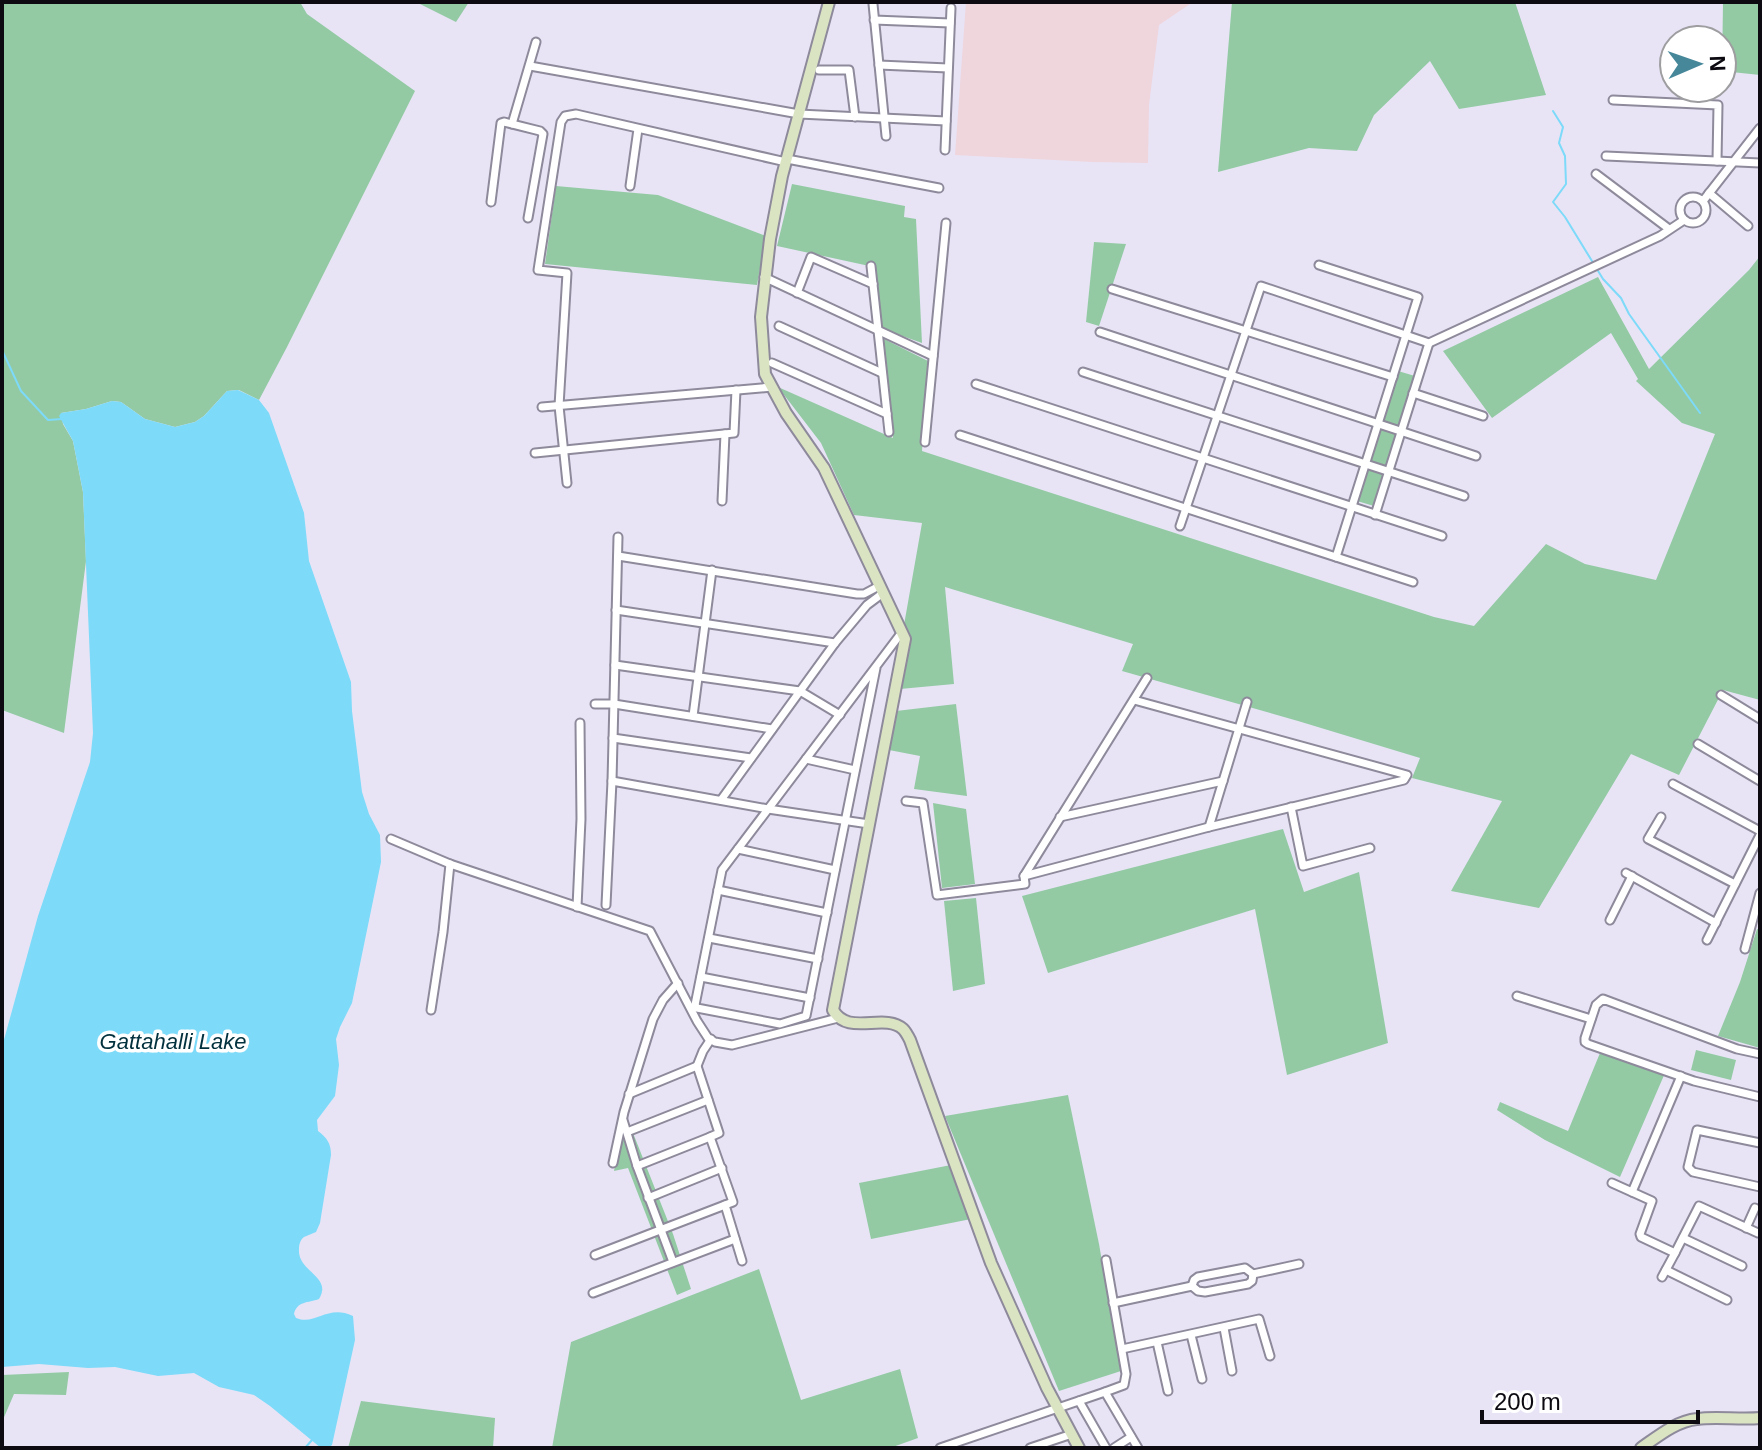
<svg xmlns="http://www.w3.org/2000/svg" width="1762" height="1450" font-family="Helvetica,sans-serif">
<rect width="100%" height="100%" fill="#e8e4f6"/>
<polygon fill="#efd5dc" points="966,2 1193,2 1159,25 1149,105 1148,163 1092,162 955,155"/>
<g fill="#93caa4">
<polygon points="2,2 300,2 307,14 415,91 287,347 259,400 239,390 227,391 204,416 195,422 175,427 145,419 121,402 112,401 86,409 61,413 63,424 73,441 83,492 86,561 64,733 2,710"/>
<polygon points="416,2 469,2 456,22"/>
<polygon points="1232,2 1515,2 1546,95 1459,109 1430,61 1374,115 1357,151 1309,148 1218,172"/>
<polygon points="1723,2 1760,2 1760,75 1722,71"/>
<polygon points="792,184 905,206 904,217 916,219 922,343 880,328 874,267 777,246"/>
<polygon points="556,186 658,195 766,236 757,285 545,264"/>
<polygon points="1094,242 1126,244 1099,326 1086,322"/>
<polygon points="1760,256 1760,700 1723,690 1679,775 1631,754 1539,908 1451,891 1502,801 1412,778 1420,758 1298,721 1122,671 1133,644 945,587 954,684 900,689 911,636 904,625 922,523 854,515 821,443 778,387 893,438 882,338 928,361 922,451 1434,617 1474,626 1546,544 1585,564 1656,580 1715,434 1682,423 1636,381 1638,379 1611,333 1492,418 1443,351 1598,277 1649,369 1749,270"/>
<polygon points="1398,371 1415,376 1374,506 1357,501"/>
<polygon points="956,704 967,796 914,789 920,756 889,750 896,711"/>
<polygon points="933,803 966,809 975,884 942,888"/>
<polygon points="1283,829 1304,892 1359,872 1388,1043 1287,1075 1255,909 1048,973 1022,896"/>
<polygon points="976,898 985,984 953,991 944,901"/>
<polygon points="1757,929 1760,930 1760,1048 1718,1036 1740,982"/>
<polygon points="1696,1050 1736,1060 1731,1080 1691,1070"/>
<polygon points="1600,1053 1665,1073 1620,1177 1545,1140 1497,1110 1500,1102 1568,1131"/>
<polygon points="1068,1095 1099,1244 1121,1371 1059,1391 945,1116"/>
<polygon points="633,1133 673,1234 691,1289 677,1295 628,1168 614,1171 621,1136"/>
<polygon points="951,1165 971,1219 871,1239 859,1183"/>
<polygon points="759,1269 801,1400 900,1369 918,1438 890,1448 552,1448 571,1342"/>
<polygon points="69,1372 66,1395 14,1394 2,1422 2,1375"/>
<polygon points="361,1401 495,1418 493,1448 348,1448"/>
</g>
<path fill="#7ddaf9" d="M 238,390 L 259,400 L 269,413 L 304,513 L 309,561 L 351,682 L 352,711 L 362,792 L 369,814 L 380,835 L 381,862 L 352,1003 L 340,1027 L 336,1039 L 339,1065 L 335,1096 L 317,1120 L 318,1131 C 327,1138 331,1143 331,1155 L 320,1223 L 316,1232 C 312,1234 308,1235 304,1237 C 300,1240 299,1245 299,1249 C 297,1272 333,1276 319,1299 C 308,1303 297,1301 294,1314 L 296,1318 C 316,1326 327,1304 353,1316 L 355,1340 L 332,1445 L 328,1448 L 321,1448 L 270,1406 L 254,1395 L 219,1387 L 194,1373 L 158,1376 L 115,1367 L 88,1368 L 39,1364 L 2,1367 L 2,1047 L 38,916 L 90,762 L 93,733 L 83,492 L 73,441 L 59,416 L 61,413 L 86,409 L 112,401 L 121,402 L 145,419 L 175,427 L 195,422 L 204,416 L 227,391 Z"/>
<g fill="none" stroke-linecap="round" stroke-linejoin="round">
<g stroke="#7ddaf9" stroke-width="2">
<polyline points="1553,111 1563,127 1559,143 1565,156 1566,184 1553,202 1565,217 1603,279 1621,298 1629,314 1700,413"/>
<polyline points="2,350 21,391 48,420 62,419"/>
<polyline points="305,1448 312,1440"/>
</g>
<defs>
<g id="street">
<polyline points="873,4 886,136"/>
<polyline points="874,20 950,23"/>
<polyline points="879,65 948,68"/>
<polyline points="530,66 799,114 946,121"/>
<polyline points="819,70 849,70 855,117"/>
<polyline points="1613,100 1718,105 1717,161"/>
<polyline points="512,124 536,42"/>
<polyline points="945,150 951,8"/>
<polyline points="1606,156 1760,163"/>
<polyline points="787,159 939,188"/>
<polyline points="1596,174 1669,229"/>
<polyline points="630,186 638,129"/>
<polyline points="1709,193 1748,226"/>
<circle cx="1693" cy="210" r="13"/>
<polyline points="1703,201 1760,128"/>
<polyline points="491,202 501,123 504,122 540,131 543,134 528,218"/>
<polyline points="1319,265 1418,297 1336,557"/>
<polyline points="871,266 889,432"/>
<polyline points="764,277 933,356"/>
<polyline points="1112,289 1393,377"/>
<polyline points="797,293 811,257 873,284"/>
<polyline points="779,326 882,373"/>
<polyline points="1100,332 1476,456"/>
<polyline points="772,363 887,414"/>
<polyline points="1083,372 1464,496"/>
<polyline points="976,384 1442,536"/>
<polyline points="1413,393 1483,416"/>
<polyline points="542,407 772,387"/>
<polyline points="960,435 1413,582"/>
<polyline points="925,442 946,223"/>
<polyline points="535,453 734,433 736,390"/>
<polyline points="567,483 559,406 567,273 538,270 561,122 565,116 576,114 786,162"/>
<polyline points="722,501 725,434"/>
<polyline points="1375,515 1429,343"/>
<polyline points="1180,526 1261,286 1429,343 1660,236 1684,220"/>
<polyline points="618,556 857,594 864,594 879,586"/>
<polyline points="616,610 835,643"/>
<polyline points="615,665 800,691 840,715"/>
<polyline points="876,668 806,1016 780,1024 697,1008 695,1005 722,870 899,636"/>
<polyline points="1721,695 1760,719"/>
<polyline points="595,704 614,704 772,729"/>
<polyline points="693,716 712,570"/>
<polyline points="613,738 751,758"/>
<polyline points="1698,744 1760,781"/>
<polyline points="806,759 855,770"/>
<polyline points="612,781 618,537"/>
<polyline points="1673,784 1760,831"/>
<polyline points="721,800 835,643 867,605 883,593"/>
<polyline points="906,801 923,803 937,895 1025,884 1024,876 1147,678"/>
<polyline points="1291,807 1303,866 1370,848"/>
<polyline points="1060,817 1223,781"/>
<polyline points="1661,817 1648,839 1735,884"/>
<polyline points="1209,827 1247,702"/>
<polyline points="391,839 450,864 650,931 697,1021 708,1038 715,1042 732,1045 838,1018"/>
<polyline points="738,849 835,870"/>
<polyline points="1626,873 1716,923"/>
<polyline points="1024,876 1209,827 1404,780 1407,775 1134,700"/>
<polyline points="718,890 827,913"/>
<polyline points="606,905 612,781 768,809 869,824"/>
<polyline points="577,907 581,819 580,723"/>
<polyline points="1610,920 1632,876"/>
<polyline points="709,938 818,959"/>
<polyline points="1707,940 1760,835"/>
<polyline points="1745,949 1760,893"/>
<polyline points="701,977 810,998"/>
<polyline points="1517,996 1591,1019"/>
<polyline points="431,1010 443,932 450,864"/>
<polyline points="1760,1054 1737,1049 1603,999 1596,1005 1585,1038 1585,1042 1588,1044 1694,1081 1760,1097"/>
<polyline points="697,1066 703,1051 711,1039"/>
<polyline points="629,1094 697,1066 719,1133 710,1137 733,1202 725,1205 742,1261"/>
<polyline points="623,1120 637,1166 673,1262"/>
<polyline points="627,1132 708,1100"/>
<polyline points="1760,1143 1697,1130 1688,1167 1693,1172 1760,1187"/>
<polyline points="613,1163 624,1112 653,1019 663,1000 678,983"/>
<polyline points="637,1166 710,1137"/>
<polyline points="1612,1183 1632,1192"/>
<polyline points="648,1198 722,1168"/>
<polyline points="1746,1228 1755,1208"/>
<polyline points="1683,1238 1742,1266"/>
<polyline points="1675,1253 1699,1206 1758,1233"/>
<polyline points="595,1255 725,1205"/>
<polyline points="1666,1270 1727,1300"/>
<polyline points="1662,1277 1675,1253 1641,1237 1640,1234 1652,1201 1632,1192 1681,1076"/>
<polyline points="1192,1286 1194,1280 1198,1277 1245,1268 1253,1274"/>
<polyline points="593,1293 735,1239"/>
<polyline points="1113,1303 1192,1286 1198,1291 1205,1292 1248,1284 1252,1281 1253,1274 1299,1264"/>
<polyline points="1224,1328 1232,1371"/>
<polyline points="1191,1335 1202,1379"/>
<polyline points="1157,1342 1168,1391"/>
<polyline points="1122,1349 1259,1319 1270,1356"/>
<polyline points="1105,1392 1124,1385 1126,1374 1106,1260"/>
<polyline points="1079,1401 1106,1448"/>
<polyline points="940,1448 1105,1392 1138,1448"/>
<polyline points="1030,1448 1072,1434"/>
<polyline points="1114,1448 1131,1437"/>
</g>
<g id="secondary">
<path d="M 829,2 L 782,176 L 770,239 L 761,317 L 765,374 L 786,413 L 824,468 L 905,639 L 833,1010 C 848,1037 884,1012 903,1029 C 906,1032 908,1036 910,1040 L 991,1263 L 1047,1388 L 1079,1448"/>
<path d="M 1641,1448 C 1657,1437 1676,1421 1697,1419 C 1716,1416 1739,1420 1760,1418"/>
</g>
</defs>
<use href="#street" stroke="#8e8a9b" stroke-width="11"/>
<use href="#secondary" stroke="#8e8a9b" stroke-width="14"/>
<use href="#street" stroke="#fff" stroke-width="7"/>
<use href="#secondary" stroke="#dae4c3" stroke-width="10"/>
</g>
<g text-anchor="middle" stroke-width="7" stroke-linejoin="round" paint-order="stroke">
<g font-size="22" font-style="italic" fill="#02303d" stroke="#fff">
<text x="173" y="1049">Gattahalli Lake</text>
</g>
</g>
<rect width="1762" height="1450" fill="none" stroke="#0d0b11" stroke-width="8"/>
<g transform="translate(1698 64) rotate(88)"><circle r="38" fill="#ffffff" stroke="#9e9da0" stroke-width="2"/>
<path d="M0-6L14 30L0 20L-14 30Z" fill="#46879a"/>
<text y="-12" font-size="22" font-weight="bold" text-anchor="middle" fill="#0d0b11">N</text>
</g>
<path d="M1482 1410v12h216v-12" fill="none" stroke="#0d0b11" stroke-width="4"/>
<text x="1494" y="1410" font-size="24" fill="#0d0b11" stroke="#ffffff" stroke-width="6" paint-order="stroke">200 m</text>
</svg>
